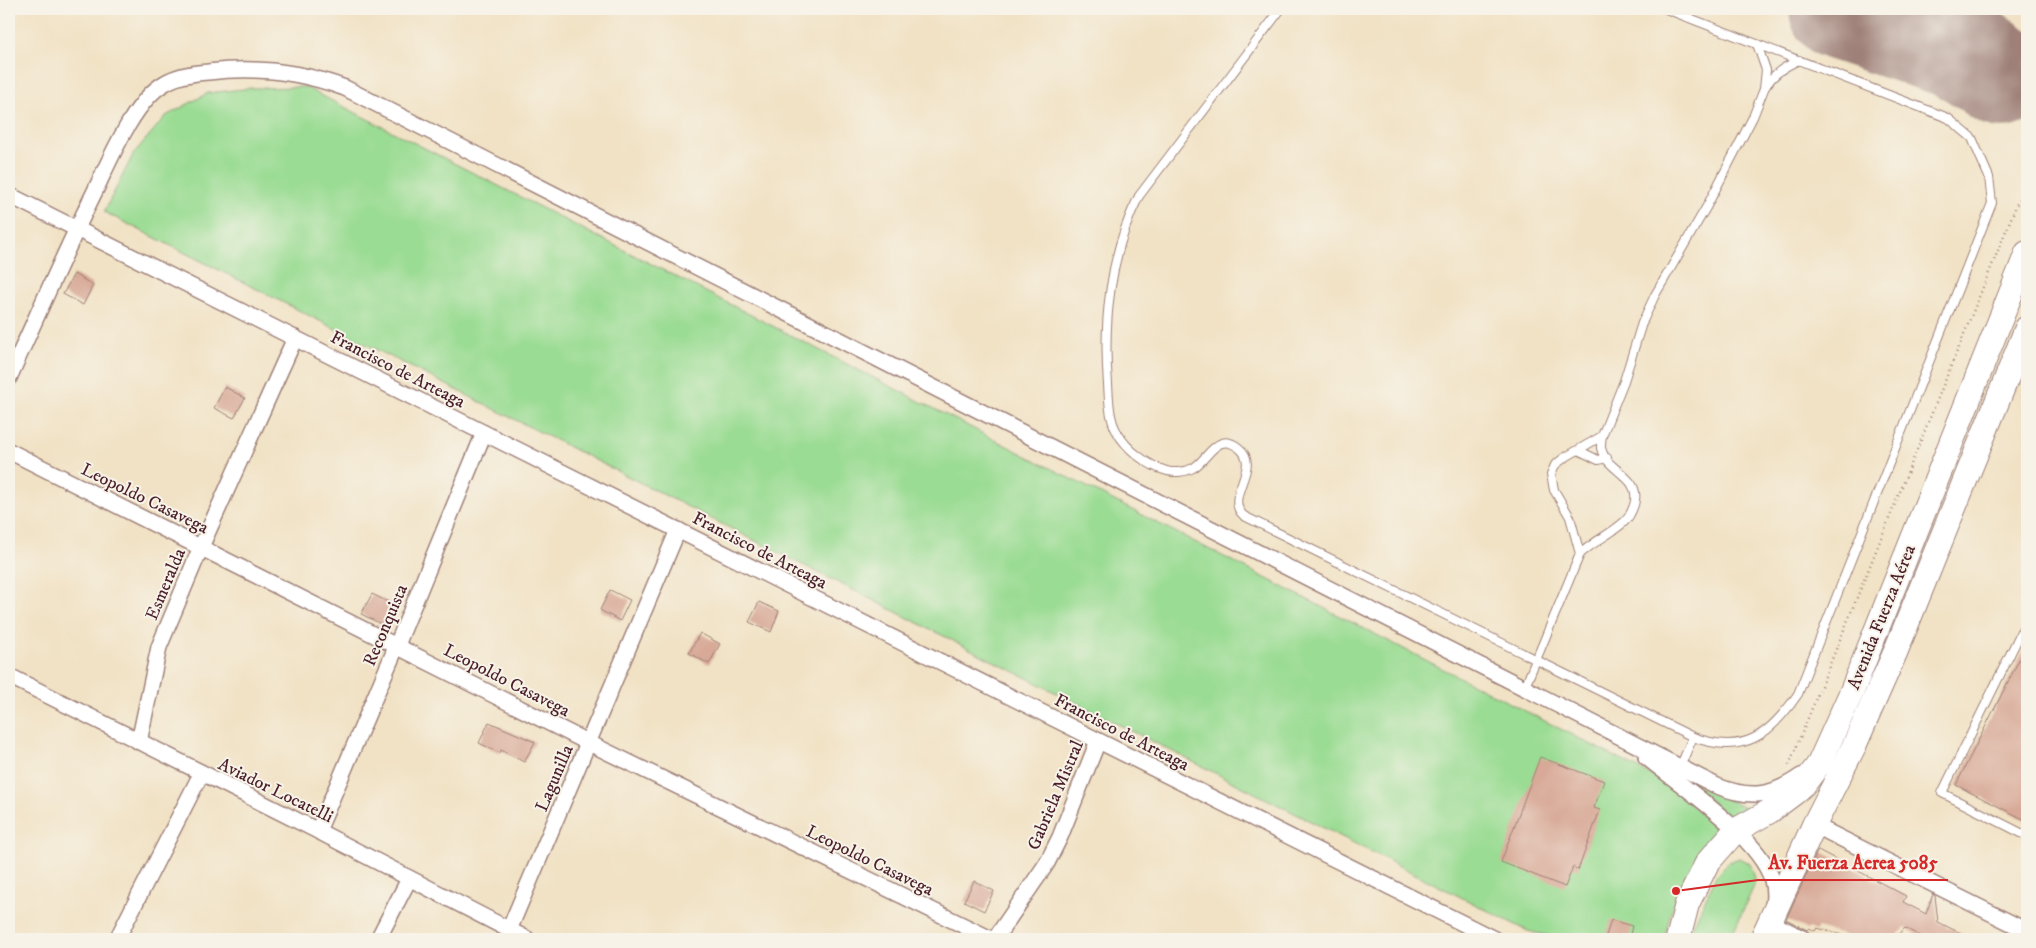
<svg xmlns="http://www.w3.org/2000/svg" width="2036" height="948" font-family="'IM FELL DW Pica',serif">
<rect width="100%" height="100%" fill="#f7f3e8"/>
<filter id="ink" filterUnits="userSpaceOnUse"><feTurbulence type="fractalNoise" baseFrequency=".02" numOctaves="2"/><feDisplacementMap in="SourceGraphic" scale="10" xChannelSelector="R" yChannelSelector="G"/><feConvolveMatrix kernelMatrix="1 2 1 2 8 2 1 2 1" color-interpolation-filters="sRGB"/></filter>
<filter id="wash" filterUnits="userSpaceOnUse"><feTurbulence type="fractalNoise" baseFrequency=".0096" numOctaves="4" result="noise"/><feDisplacementMap in="SourceGraphic" scale="20" xChannelSelector="R" yChannelSelector="G"/><feGaussianBlur stdDeviation="1.12" result="paint"/><feColorMatrix in="noise" values="0 0 0 0 0 0 0 0 0 0 0 0 0 0 0 0 0 1.4 0 .05"/><feComposite in="paint" operator="in"/></filter>
<g filter="url(#wash)">
<rect width="100%" height="100%" fill="#f1e2c5"/>
<g fill="#9adc93" stroke="#727e5f">
<path d="M 305,87 L 1672,786 L 1719,832 C 1694,865 1670,897 1665,939 L 1562,939 L 1528,931 L 104,212 L 134,153 L 166,116 L 208,93 L 252,88 Z"/>
<polygon points="1690,782 1750,810 1735,823"/>
<polygon points="1739,858 1750,864 1755,878 1754,886 1730,939 1687,939 1717,874 1729,862"/>
</g>
<g fill="none" stroke-linecap="round" stroke-linejoin="round">
<polyline stroke="#9e8078" stroke-width="104" points="1841,9 1955,47 1972,55 2002,76"/>
</g>
<g id="blocks">
<g fill="#d8a997">
<polygon points="74,274 93,285 83,305 63,294"/>
<polygon points="225,387 245,398 234,418 214,408"/>
<polygon points="610,590 630,600 620,621 600,610"/>
<polygon points="372,594 392,604 381,624 361,614"/>
<polygon points="759,602 779,611 771,632 749,622"/>
<polygon points="700,633 720,644 709,664 689,653"/>
<polygon points="2027,644 2027,821 1956,785"/>
<polygon points="489,722 535,742 524,762 501,750 500,753 479,743"/>
<polygon points="1540,757 1604,781 1594,808 1600,810 1578,870 1573,867 1565,887 1501,862"/>
<polygon points="1818,850 1906,896 1903,902 1926,914 1933,894 1935,896 1938,922 1972,939 1926,939 1905,928 1893,939 1845,939 1847,936 1817,928 1815,931 1809,928 1807,930 1786,919"/>
<polygon points="974,881 994,891 984,911 964,901"/>
<polygon points="1611,920 1632,926 1629,939 1605,939"/>
</g>
</g>
</g>
<g filter="url(#ink)">
<use href="#blocks" fill-opacity="0" stroke="#9e8078" stroke-width="1"/>
<g fill="none" stroke-linecap="round" stroke-linejoin="round">
<defs>
<g id="lane">
<path d="M 1281,9 L 1139,196 C 1110,253 1103,321 1108,384 C 1109,399 1109,419 1117,432 C 1126,449 1148,466 1167,471 C 1174,473 1186,472 1193,468 C 1208,460 1217,430 1239,448 C 1263,467 1222,497 1244,516 L 1693,737 C 1744,756 1770,735 1798,694 L 1992,203 L 1989,177 L 1972,138 L 1948,118 L 1666,9"/>
<path d="M 1765,87 C 1774,73 1784,67 1799,60"/>
<polyline points="1580,451 1598,460 1607,458"/>
<path d="M 1580,554 C 1594,541 1611,534 1624,522 C 1629,518 1632,511 1634,505 C 1643,476 1606,472 1601,448 C 1601,444 1601,440 1602,436"/>
<polyline points="2027,620 1942,793 2027,836"/>
<polyline points="1524,689 1580,554 1570,517 1554,490 1551,474 1555,465 1564,458 1602,436 1624,381 1642,323 1655,295 1707,206 1753,117 1764,89 1766,70 1757,44"/>
<polyline points="1680,767 1693,737"/>
</g>
<g id="street">
<polyline points="9,195 1494,939"/>
<path d="M 9,378 C 37,316 64,254 94,193 C 109,162 134,100 165,83 C 178,75 193,73 208,72 C 256,66 300,71 345,88 L 1717,786 C 1750,799 1771,797 1801,776"/>
<polyline points="9,451 589,743 991,939"/>
<polyline points="9,676 318,831 527,939"/>
<polyline points="139,742 159,647 201,547 295,338"/>
<path d="M 1646,757 C 1680,785 1760,838 1772,880 C 1776,895 1773,907 1770,922 L 1804,939"/>
<polyline points="1814,825 2027,931"/>
<polyline points="318,831 397,645 484,433"/>
<polyline points="509,930 678,530"/>
<polyline points="117,939 201,774"/>
<polyline points="378,939 409,879"/>
<polyline points="995,939 1047,863 1060,837 1098,741"/>
</g>
<g id="primary">
<polyline points="1678,939 1687,904 1707,863 1736,830 1770,811 1794,793 1804,784 1819,764 1852,691 2027,253"/>
<polyline points="1762,939 1814,825 1854,746 1895,653 2027,328"/>
</g>
</defs>
<use href="#lane" stroke="#9e8078" stroke-width="10"/>
<use href="#street" stroke="#9e8078" stroke-width="18"/>
<use href="#primary" stroke="#9e8078" stroke-width="26"/>
<polyline stroke="#9e8078" stroke-width="2.5" stroke-dasharray="1 4" stroke-linecap="butt" points="1789,765 2027,179"/>
<use href="#lane" stroke="#fff" stroke-width="8"/>
<use href="#street" stroke="#fff" stroke-width="15"/>
<use href="#primary" stroke="#fff" stroke-width="24"/>
</g>
</g>
<g text-anchor="middle" stroke-width="4" stroke-linejoin="round" paint-order="stroke">
<g font-size="18" fill="#4a1f2b" stroke="#f7f3e8">
<text transform="translate(398 369) rotate(27)" y="6">Francisco de Arteaga</text>
<text transform="translate(145 498) rotate(26)" y="6">Leopoldo Casavega</text>
<text transform="translate(760 550) rotate(27)" y="6">Francisco de Arteaga</text>
<text transform="translate(165 584) rotate(-67)" y="6">Esmeralda</text>
<text transform="translate(1881 617) rotate(-68)" y="6">Avenida Fuerza Aérea</text>
<text transform="translate(385 625) rotate(-67)" y="6">Reconquista</text>
<text transform="translate(507 680) rotate(27)" y="6">Leopoldo Casavega</text>
<text transform="translate(1122 732) rotate(27)" y="6">Francisco de Arteaga</text>
<text transform="translate(554 778) rotate(-67)" y="6">Lagunilla</text>
<text transform="translate(276 790) rotate(26)" y="6">Aviador Locatelli</text>
<text transform="translate(1055 795) rotate(-67)" y="6">Gabriela Mistral</text>
<text transform="translate(870 860) rotate(26)" y="6">Leopoldo Casavega</text>
</g>
</g>
<path fill="none" stroke="#d62828" stroke-width="2" d="M1676 891L1758 880H1948"/>
<circle fill="#d62828" stroke="#f7f3e8" stroke-width="2" cx="1676" cy="891" r="5"/>
<g font-size="19" text-anchor="middle" font-weight="bold" fill="#d62828" stroke="#f7f3e8" stroke-width="4" stroke-linejoin="round" paint-order="stroke">
<text x="1853" y="869">Av. Fuerza Aerea 5085</text>
</g>
<rect width="2036" height="948" fill="none" stroke="#f7f3e8" stroke-width="30"/>
</svg>
